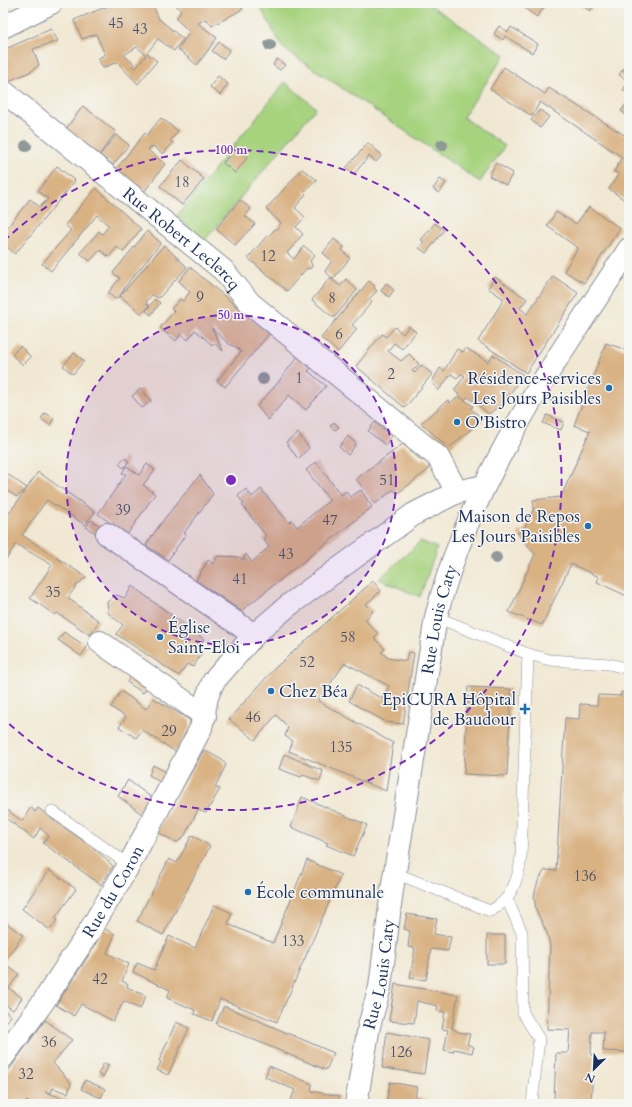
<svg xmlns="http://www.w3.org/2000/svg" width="632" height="1107" font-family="Cardo,serif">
<rect width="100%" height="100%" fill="#f6f6f2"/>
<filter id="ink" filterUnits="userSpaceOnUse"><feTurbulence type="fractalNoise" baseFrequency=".025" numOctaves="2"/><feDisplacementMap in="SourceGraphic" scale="8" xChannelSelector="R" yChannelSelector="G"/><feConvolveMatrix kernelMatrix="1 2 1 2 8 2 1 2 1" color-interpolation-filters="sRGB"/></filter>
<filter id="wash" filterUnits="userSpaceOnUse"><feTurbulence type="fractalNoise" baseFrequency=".012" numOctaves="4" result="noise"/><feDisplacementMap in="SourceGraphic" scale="16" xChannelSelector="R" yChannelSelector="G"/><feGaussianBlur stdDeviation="0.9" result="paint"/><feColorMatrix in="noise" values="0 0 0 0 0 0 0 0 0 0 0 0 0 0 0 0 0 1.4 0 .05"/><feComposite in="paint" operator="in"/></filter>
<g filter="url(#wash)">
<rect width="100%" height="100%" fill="#f1e8d3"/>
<g fill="#a7d37f" stroke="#61816e">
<polygon points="258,3 427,3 505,55 463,117 505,146 480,182 283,48"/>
<polygon points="285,82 316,108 204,241 176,217"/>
<polygon points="421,541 437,548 420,597 379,579"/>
</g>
<g id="blocks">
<g fill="#d9b284" fill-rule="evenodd">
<path d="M 115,3 L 152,3 L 159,19 L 183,39 L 174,51 L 158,39 L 147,53 L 157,61 L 138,84 L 117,62 L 103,68 L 98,58 L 105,55 L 96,34 L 82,39 L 74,20 ZM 137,47 L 146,55 L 135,69 L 132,66 L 134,64 L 124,55 Z"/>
<polygon points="176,3 239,3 243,9 212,26 206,19 198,23 217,38 197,65 178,49 190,32 176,19 181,11 175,4"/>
<polygon points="518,3 547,3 537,17"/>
<polygon points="578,3 596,3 590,11"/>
<polygon points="499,26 508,32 511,27 538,44 532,53 505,36 503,40 494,34"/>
<polygon points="51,29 58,41 33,49 39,65 32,71 7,82 3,79 3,50"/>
<polygon points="219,42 230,50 223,59 212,51"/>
<polygon points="277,59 285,65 280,70 273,65"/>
<polygon points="504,67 545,94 549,88 626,136 629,133 629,203 609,189 619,174 614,172 622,157 540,102 532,116 490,89"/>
<polygon points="623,69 628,71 629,69 629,94 623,90 629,81 619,75"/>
<polygon points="218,76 228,84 220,95 210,87"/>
<polygon points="627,103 629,104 629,117 621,111"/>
<polygon points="83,106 116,132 98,156 65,130"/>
<polygon points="540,110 549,117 540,128 531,120"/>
<polygon points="161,118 178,131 170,141 173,143 163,154 153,146 148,150 165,164 144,192 116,169 145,133 147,135"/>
<polygon points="116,135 129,145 113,165 100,155"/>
<polygon points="368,143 382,155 376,162 369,156 354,174 346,168"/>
<polygon points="236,147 248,157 235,173 223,163"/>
<polygon points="182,160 204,179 182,205 160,186"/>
<polygon points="496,163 513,173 506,185 489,176"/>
<polygon points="57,166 75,181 15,254 3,243 3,233 30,199 40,207 48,199 38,191"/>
<polygon points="302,169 317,180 304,192 306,194 295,208 305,217 296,227 303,234 287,253 294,259 304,246 315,255 310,261 312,265 311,268 306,269 287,291 248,258 267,236 268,237 275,229 276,230 281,223 266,209"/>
<polygon points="440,179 446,183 439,193 433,189"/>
<polygon points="96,188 141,229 123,252 117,247 109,257 100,250 90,261 80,253 99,231 102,234 109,226 97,215 51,271 42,264 71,230 65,225"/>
<polygon points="240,200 251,209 245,216 255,224 235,245 216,229"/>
<polygon points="589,207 620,228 584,283 564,271 578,248 547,226 556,212 576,224"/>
<polygon points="435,223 444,230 426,253 419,248 424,242 421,240"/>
<polygon points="147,231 161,243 127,284 120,296 115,299 108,293 120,278 113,273"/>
<polygon points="334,239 344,247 342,250 350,258 333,279 325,271 332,261 323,253"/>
<polygon points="164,245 187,267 159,298 152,295 146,302 149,306 142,314 120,296"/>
<polygon points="190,267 269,334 225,387 217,381 241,352 236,347 229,344 212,328 223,351 214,343 212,345 195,330 188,340 181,334 176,341 160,328 174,311 171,309 180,299 183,301 190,292 179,281"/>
<polygon points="553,276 578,293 526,373 478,341 504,299 488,288 495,277 527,299 520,308 527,314"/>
<polygon points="330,278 340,286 346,279 357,290 334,318 312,300"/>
<polygon points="369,281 375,286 374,288 377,291 369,299 372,302 352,325 357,329 338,352 321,338"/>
<polygon points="386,283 394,290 389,297 381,291"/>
<polygon points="155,299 160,303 151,315 146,311"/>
<polygon points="409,326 416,332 402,349 394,343 388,351 401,361 409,354 419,364 412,371 415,373 421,365 432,374 405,408 356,366 382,334 386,337 395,327 403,334"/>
<polygon points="606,343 629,351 629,597 597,582 599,577 571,564 542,625 509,612 535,554 517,533 524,530 534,508 533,500 561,497 590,431 574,425"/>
<polygon points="20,346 31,357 23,365 12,355"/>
<polygon points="466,348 488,362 493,355 523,375 505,401 489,414 468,397 464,400 454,390 465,376 461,374 457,378 451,374 438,391 432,382 440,368 444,371 457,349 463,352"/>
<polygon points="74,353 84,361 73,374 63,366"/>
<polygon points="298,356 311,368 308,371 326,386 306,410 289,395 268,420 257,406 276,385"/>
<polygon points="141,388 151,401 142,408 132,396"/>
<polygon points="459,396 473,406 471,409 483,419 449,448 421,423 448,400 450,403"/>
<polygon points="45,413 54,418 50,425 41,419"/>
<polygon points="547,415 564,422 561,430 543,423"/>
<polygon points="334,422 339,427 335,430 330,426"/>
<polygon points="375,422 392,436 385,445 368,431"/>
<polygon points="298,433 309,448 298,459 286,442"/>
<polygon points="348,436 356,444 348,455 339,447"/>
<polygon points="403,444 422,461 425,458 430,463 428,470 398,493 393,490 375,504 356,479"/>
<polygon points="124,458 129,461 124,468 119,464"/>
<polygon points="316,462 341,495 346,491 350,497 361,490 372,507 241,611 196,580 208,560 213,564 218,556 239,557 243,560 246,554 252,562 269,547 263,539 266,536 242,505 244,504 238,496 246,489 252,497 261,489 289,523 292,520 297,527 330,500 306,470"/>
<polygon points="147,464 155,470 143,485 155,494 127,535 98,514 126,474 122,473 127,466 139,475"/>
<polygon points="3,471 27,488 38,472 95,512 85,525 47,500 22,535 86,577 76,586 68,598 99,621 90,635 57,613 55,615 30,598 52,565 16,544 3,564 3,522 27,488 17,497 3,488"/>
<polygon points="200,475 213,494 184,533 186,534 168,560 146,545 164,519"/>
<polygon points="91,520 105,529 100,536 86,527"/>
<polygon points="373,581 381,591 366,604 373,611 365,620 378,634 374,638 385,649 381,652 388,658 406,661 408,652 414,653 403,724 386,722 349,701 357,685 383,699 389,686 345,663 318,701 393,743 386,791 289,751 293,741 285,736 288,727 276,715 255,740 229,719 276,667"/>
<polygon points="132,586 204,639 197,649 202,653 193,667 187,664 179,676 116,634 123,625 108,613 107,602 116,595 125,598"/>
<polygon points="64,632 87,647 81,656 58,640"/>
<polygon points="133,673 149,685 143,693 127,682"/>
<polygon points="468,687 511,689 507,776 464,774"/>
<polygon points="121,691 146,709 153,698 190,720 190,727 176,752 142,730 136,738 119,727 126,717 111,707"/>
<polygon points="621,692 629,693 629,1052 603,1051 604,1032 592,1032 591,1055 594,1055 591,1102 554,1100 556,1053 568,1053 570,1030 547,1029 550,945 547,933 536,910 534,896 538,881 545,870 556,871 565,718 579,719 580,704 597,705 598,695 621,696"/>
<polygon points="204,750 222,760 226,765 215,787 220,789 206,813 198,810 185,835 179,841 176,842 157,832"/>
<polygon points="284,754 323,771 320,781 303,775 301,777 279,769"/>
<polygon points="153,765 166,772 161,783 149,775"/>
<polygon points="128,780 152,798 143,815 118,796"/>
<polygon points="302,797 367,825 353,856 326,845 328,843 291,827"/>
<polygon points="31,807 35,812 38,808 68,830 95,849 113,866 101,885 43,843 49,836 40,828 34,839 3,816 7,810 22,821"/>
<polygon points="192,835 210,846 163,935 137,921 169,859 177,863"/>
<polygon points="307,860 341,875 277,1022 220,999 212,1021 194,1014 195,1010 167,998 170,990 133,972 137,963 154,970 169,936 195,948 214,905 232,913 228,924 273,943"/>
<polygon points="49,870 76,889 55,918 57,920 50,930 22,909"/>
<polygon points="407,914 437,919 434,934 451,937 448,951 431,949 426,980 410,978 415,948 408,947 410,931 404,929"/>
<polygon points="3,921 23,935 3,963"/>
<polygon points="103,928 115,934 107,953 129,964 122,981 128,984 127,987 146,996 140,1009 124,1001 113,1021 81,1004 74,1016 56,1005 94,947"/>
<rect x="487" y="935" width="18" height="29"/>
<polygon points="3,963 19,974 9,988 22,998 13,1010 3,1003 3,997 6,992 3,989"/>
<polygon points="395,984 458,995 452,1028 458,1032 470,1034 467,1044 474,1047 472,1053 454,1049 453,1052 444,1050 448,1030 442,1029 445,1012 437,1011 438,1006 417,1001 414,1023 389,1021"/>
<polygon points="224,1006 334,1053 326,1070 216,1024"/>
<polygon points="3,1009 11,1016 3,1026"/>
<polygon points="45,1020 72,1040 53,1063 71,1083 68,1093 53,1088 51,1093 45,1092 79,1104 48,1104 48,1101 46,1104 31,1104 27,1101 25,1104 3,1104 3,1078"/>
<polygon points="176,1022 189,1028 168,1075 157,1070 161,1062 159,1061"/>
<polygon points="387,1032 429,1040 424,1074 382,1068"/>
<polygon points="104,1063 109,1065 103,1077 98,1074"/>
<polygon points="269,1066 312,1084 311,1091 339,1096 338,1104 289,1104 295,1090 265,1077"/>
<polygon points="85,1080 105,1089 101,1098 81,1089"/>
<polygon points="390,1082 417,1087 415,1097 448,1104 386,1104"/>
<polygon points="156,1100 167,1104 154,1104"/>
</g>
</g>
</g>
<g filter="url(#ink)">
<use href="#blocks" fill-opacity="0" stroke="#868c98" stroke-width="1"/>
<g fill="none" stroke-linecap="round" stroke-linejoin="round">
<defs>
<g id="service">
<polyline points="436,617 528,654 550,660 609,664 629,669"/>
<polyline points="52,811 129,865"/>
<path d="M 395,873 L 490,911 C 511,901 518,880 521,858 L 528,654"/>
<polyline points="507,899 522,933 523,1013 539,1039 532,1104"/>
</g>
<g id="minor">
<polyline points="3,27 51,3"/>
<path id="s1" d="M 3,91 L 223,270 L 250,303 L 438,457 L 457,492"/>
<polyline points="107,534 254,635"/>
<polyline points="100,642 205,716"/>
<path id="s2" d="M 3,1057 L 43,1002 L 87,935 L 129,865 L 201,728 L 207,697 L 213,682 L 254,635 L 289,605 L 414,514 L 457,492 L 484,486"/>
</g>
<g id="secondary">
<path id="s3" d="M 356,1104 L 369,1026 L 380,987 L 392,890 L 436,617 C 470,480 553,365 629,249"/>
</g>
</defs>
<use href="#service" stroke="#868c98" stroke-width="12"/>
<use href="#minor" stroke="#868c98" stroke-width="24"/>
<use href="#secondary" stroke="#868c98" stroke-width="24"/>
<use href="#service" stroke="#fff" stroke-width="11"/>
<use href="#minor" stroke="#fff" stroke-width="22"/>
<use href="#secondary" stroke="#fff" stroke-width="22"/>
</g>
<g fill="#8f9997">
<circle cx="270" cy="45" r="6"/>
<circle cx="442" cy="145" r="6"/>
<circle cx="26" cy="146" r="6"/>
<circle cx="263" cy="379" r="6"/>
<circle cx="496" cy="558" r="6"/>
</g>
</g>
<circle cx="231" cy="480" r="165" fill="#7b2cbf" fill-opacity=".12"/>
<g fill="none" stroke="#7b2cbf" stroke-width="2" stroke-dasharray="7 5">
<circle cx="231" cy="480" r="165"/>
<path d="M4 241A330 330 0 1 1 4 719"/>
</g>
<g fill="#1f6fb2" stroke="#f6f6f2" stroke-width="1.5">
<circle cx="609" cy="388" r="4"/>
<circle cx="457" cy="422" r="4"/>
<circle cx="588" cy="526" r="4"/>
<circle cx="160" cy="637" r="4"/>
<circle cx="271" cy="691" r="4"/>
<path d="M523 703h4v4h4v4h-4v4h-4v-4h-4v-4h4z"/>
<circle cx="248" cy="892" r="4"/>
</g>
<g text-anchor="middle" stroke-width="3" stroke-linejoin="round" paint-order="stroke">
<g font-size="15" fill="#4a5068">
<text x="116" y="28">45</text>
<text x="140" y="34">43</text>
<text x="182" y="187">18</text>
<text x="268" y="261">12</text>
<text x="200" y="302">9</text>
<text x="332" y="303">8</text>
<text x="339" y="339">6</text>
<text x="391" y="379">2</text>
<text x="299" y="383">1</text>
<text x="387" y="485">51</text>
<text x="123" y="515">39</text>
<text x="330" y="525">47</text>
<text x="286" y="559">43</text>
<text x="240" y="584">41</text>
<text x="53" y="597">35</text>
<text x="348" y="642">58</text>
<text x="307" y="667">52</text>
<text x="253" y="722">46</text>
<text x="169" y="736">29</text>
<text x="341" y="752">135</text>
<text x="585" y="881">136</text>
<text x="293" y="946">133</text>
<text x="100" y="984">42</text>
<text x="49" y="1047">36</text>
<text x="401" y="1057">126</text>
<text x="26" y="1079">32</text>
</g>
<g font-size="17" fill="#1b2f5e" stroke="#f6f6f2">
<text dy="6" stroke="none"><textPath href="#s1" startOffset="232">Rue Robert Leclercq</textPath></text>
<text dy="6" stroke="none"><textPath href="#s3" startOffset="492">Rue Louis Caty</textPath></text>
<text dy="6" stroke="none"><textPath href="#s2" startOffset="199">Rue du Coron</textPath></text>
<text dy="6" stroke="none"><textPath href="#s3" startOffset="132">Rue Louis Caty</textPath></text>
</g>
<g font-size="17" fill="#1b2f5e" stroke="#f6f6f2" text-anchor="start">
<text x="601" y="384" text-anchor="end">Résidence-services<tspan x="601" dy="20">Les Jours Paisibles</tspan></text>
<text x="465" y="428">O'Bistro</text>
<text x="580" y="522" text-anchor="end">Maison de Repos<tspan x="580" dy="20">Les Jours Paisibles</tspan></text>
<text x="168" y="633">Église<tspan x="168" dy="20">Saint-Eloi</tspan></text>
<text x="279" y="697">Chez Béa</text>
<text x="516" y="705" text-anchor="end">EpiCURA Hôpital<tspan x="516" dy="20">de Baudour</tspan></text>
<text x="256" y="898">École communale</text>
</g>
</g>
<circle cx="231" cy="480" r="6" fill="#7b2cbf" stroke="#f6f6f2" stroke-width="2"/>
<g font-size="12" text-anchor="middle" font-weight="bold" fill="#7b2cbf" stroke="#f6f6f2" stroke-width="3" stroke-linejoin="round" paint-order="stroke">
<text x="231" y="154">100 m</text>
<text x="231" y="319">50 m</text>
</g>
<rect width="632" height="1107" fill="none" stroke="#f6f6f2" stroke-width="16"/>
<g transform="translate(594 1069) rotate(204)" stroke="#f6f6f2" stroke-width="3" paint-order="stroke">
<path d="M0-3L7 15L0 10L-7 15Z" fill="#1b2f5e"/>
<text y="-6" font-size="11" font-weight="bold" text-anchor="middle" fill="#1b2f5e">N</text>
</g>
</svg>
